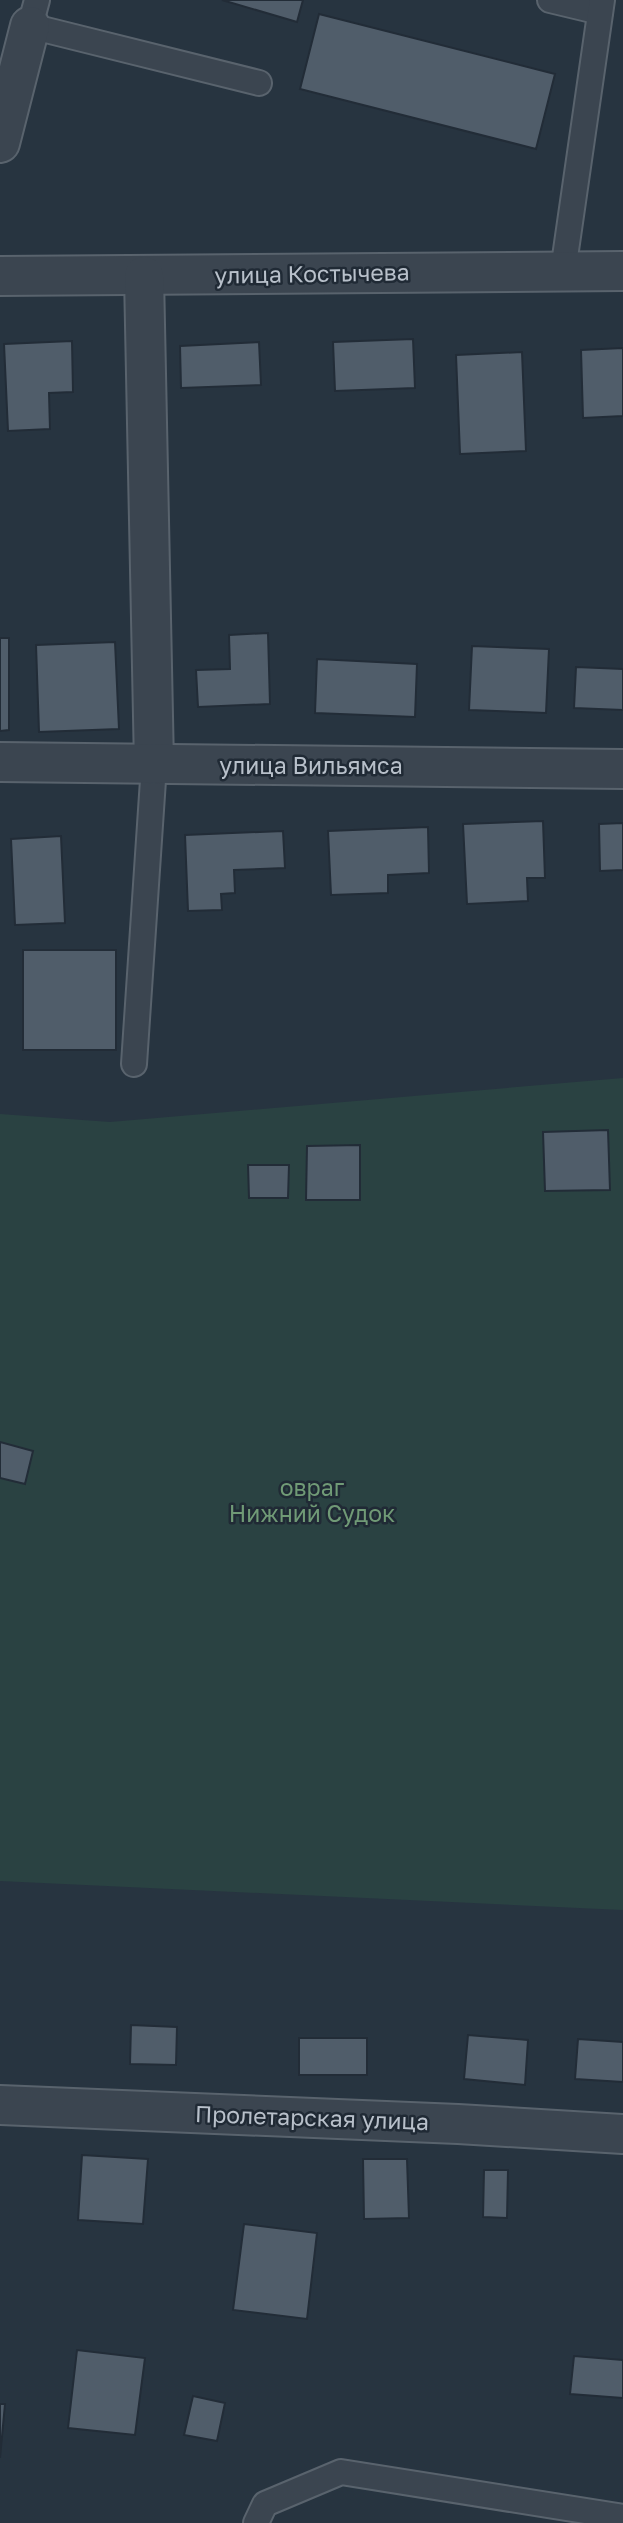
<svg xmlns="http://www.w3.org/2000/svg" width="623" height="2523" font-family="'Golos Text',sans-serif">
<rect width="100%" height="100%" fill="#273440"/>
<polygon fill="#2a4242" points="623,1078 623,1910 0,1881 0,1114 110,1122"/>
<g fill="#505d6a" stroke="#222c37" stroke-width="2">
<polygon points="222,0 303,0 297,22"/>
<polygon points="319,14 555,74 536,149 300,89"/>
<polygon points="413,339 415,388 335,391 333,342"/>
<polygon points="72,341 73,392 49,393 50,429 8,431 4,344"/>
<polygon points="259,342 261,385 181,388 180,346"/>
<polygon points="623,348 623,416 583,418 581,350"/>
<polygon points="522,352 526,451 460,454 456,355"/>
<polygon points="268,633 270,704 198,707 196,670 230,669 229,635"/>
<polygon points="0,638 9,638 9,730 0,731"/>
<polygon points="115,642 119,729 39,732 36,645"/>
<polygon points="472,646 549,649 546,713 469,710"/>
<polygon points="317,659 417,664 415,717 315,713"/>
<polygon points="576,667 623,669 623,710 574,708"/>
<polygon points="543,821 545,878 527,878 528,901 467,904 463,824"/>
<polygon points="623,823 623,870 600,871 599,824"/>
<polygon points="428,827 429,873 388,875 388,893 331,895 328,831"/>
<polygon points="283,831 285,868 234,870 235,893 221,894 222,910 188,911 185,835"/>
<polygon points="61,836 65,923 15,925 11,839"/>
<rect x="23" y="950" width="93" height="100"/>
<polygon points="608,1130 610,1190 545,1191 543,1132"/>
<polygon points="360,1145 360,1200 306,1200 307,1146"/>
<polygon points="248,1165 289,1165 288,1198 249,1198"/>
<polygon points="0,1442 33,1451 25,1484 0,1478"/>
<polygon points="131,2025 177,2027 176,2065 130,2064"/>
<polygon points="468,2035 528,2040 525,2085 464,2079"/>
<rect x="299" y="2038" width="68" height="37"/>
<polygon points="578,2039 623,2042 623,2082 575,2079"/>
<polygon points="82,2155 148,2159 143,2224 78,2220"/>
<polygon points="363,2159 407,2159 409,2218 364,2219"/>
<polygon points="484,2170 508,2170 507,2218 483,2217"/>
<polygon points="244,2224 317,2233 307,2319 233,2310"/>
<polygon points="77,2350 145,2358 135,2435 68,2428"/>
<polygon points="574,2356 623,2360 623,2398 570,2394"/>
<polygon points="193,2396 225,2403 217,2441 184,2435"/>
<polygon points="0,2404 5,2404 0,2458"/>
</g>
<g fill="none" stroke-linecap="round" stroke-linejoin="round">
<defs>
<g id="service">
<polyline points="37,0 30,26 259,83"/>
<polyline points="550,0 600,12"/>
<polyline points="563,271 602,0"/>
<polyline points="134,1064 154,765"/>
<polyline points="256,2523 265,2504 341,2472 623,2517"/>
</g>
<g id="minor">
<polyline points="0,143 30,26"/>
<polyline points="0,276 623,271"/>
<polyline points="144,276 154,765"/>
<polyline points="0,762 623,769"/>
<polyline points="0,2105 458,2124 623,2134"/>
</g>
</defs>
<use href="#service" stroke="#59636d" stroke-width="28"/>
<use href="#minor" stroke="#59636d" stroke-width="42"/>
<use href="#service" stroke="#3b4550" stroke-width="24"/>
<use href="#minor" stroke="#3b4550" stroke-width="38"/>
</g>
<g text-anchor="middle" stroke-width="5" stroke-linejoin="round" paint-order="stroke">
<g font-size="23" fill="#b8c0ca" stroke="#202a35">
<text transform="translate(312 274) rotate(-1)" y="8">улица Костычева</text>
<text x="311" y="774">улица Вильямса</text>
<text transform="translate(312 2118) rotate(2)" y="8">Пролетарская улица</text>
</g>
<g font-size="23" fill="#709a76" stroke="#202a35">
<text x="312" y="1496">овраг<tspan x="312" dy="26">Нижний Судок</tspan></text>
</g>
</g>
</svg>
